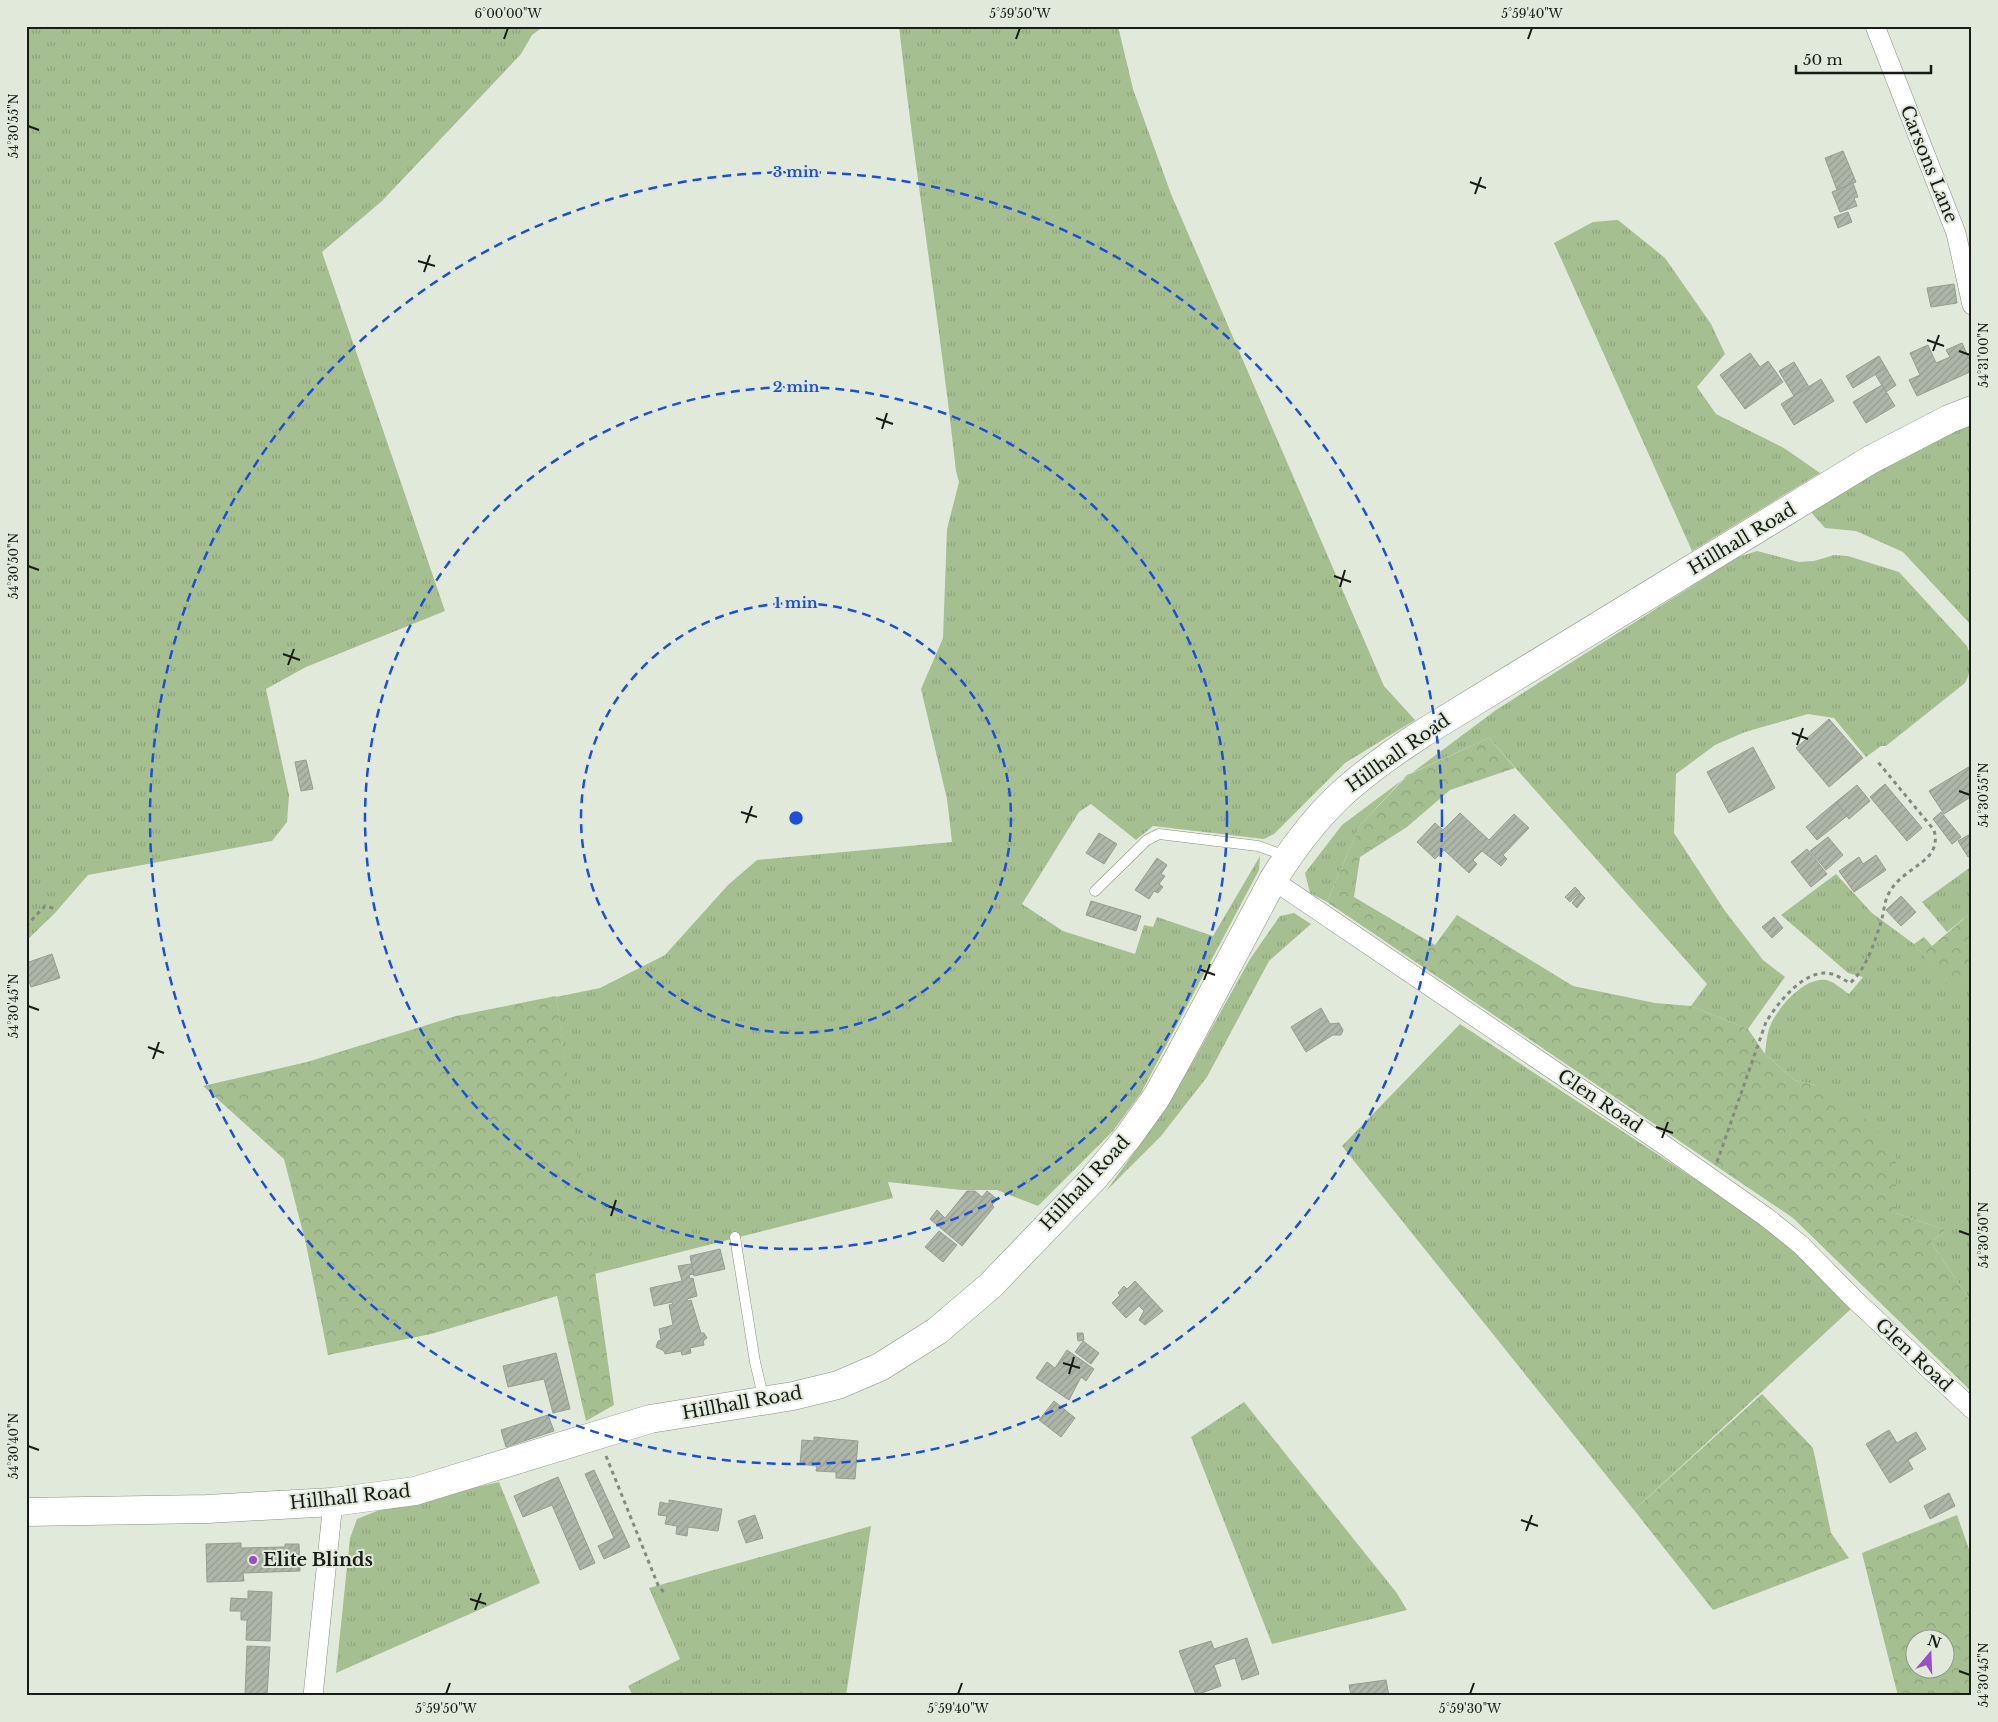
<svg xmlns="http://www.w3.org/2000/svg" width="1998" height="1722" font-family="'Libre Baskerville',serif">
<defs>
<pattern id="grass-tufts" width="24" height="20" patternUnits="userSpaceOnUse" patternTransform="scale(1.25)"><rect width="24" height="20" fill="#a6bf91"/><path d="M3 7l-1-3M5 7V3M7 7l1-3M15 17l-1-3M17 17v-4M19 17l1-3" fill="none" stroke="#8ea47c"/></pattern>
<pattern id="forest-crowns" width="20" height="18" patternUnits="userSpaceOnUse" patternTransform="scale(1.25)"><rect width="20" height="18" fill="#a6bf91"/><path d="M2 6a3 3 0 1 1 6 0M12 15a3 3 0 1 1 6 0" fill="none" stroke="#8ea47c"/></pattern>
<pattern id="building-hatch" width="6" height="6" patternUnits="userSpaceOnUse" patternTransform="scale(1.25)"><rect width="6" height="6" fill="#aeb6a8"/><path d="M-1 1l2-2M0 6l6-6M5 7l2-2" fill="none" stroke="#959c90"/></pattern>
</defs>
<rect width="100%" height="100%" fill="#e1e9db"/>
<g fill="url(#grass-tufts)">
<polygon points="26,26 544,26 532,35 521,54 382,201 322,252 445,611 306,667 266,689 289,795 287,822 272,841 88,875 55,913 26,941"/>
<path d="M 899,26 L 1118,26 L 1133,89 L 1171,194 L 1384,686 L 1415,720 L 1345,763 L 1274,834 L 1264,839 L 1153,826 L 1136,840 L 1091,804 L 1079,812 L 1022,904 L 1063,931 L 1135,954 L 1144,925 L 1153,927 L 1157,917 L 1213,936 L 1260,856 L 1259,870 L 1141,1093 L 1113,1131 L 1038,1206 L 997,1190 L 961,1190 L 888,1182 L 893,1198 L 594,1274 L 556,997 L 600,988 L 665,955 L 728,885 L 757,860 L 952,842 L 947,799 L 921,689 L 943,638 L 947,529 L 959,482 L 956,471 C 940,323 915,175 899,26 Z"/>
<polygon points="1618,220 1665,258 1711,324 1725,354 1697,387 1716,414 1784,448 1820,473 1692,551 1554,243 1593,222"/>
<polygon points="1972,423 1972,626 1903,552 1856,531 1825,528 1811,512 1921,445"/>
<path d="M 1757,551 L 1799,562 L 1814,561 L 1834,555 L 1848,556 L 1899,572 L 1967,646 C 1973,661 1972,669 1965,683 L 1886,746 L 1881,746 L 1866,757 L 1834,718 L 1808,714 L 1745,732 L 1715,745 L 1676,774 L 1674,833 L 1725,911 L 1763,960 L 1785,977 L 1748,1029 L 1691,1006 L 1707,984 L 1489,738 L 1407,775 L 1360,825 L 1327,902 L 1310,893 L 1305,873 L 1342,825 L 1496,710 L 1738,557 Z"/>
<polygon points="1972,866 1972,912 1947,932 1922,902"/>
<path d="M 1836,874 L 1872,913 L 1914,944 L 1951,988 L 1972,975 L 1972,1303 L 1931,1242 L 1946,1230 L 1896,1213 L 1896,1156 L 1815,1085 L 1794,1080 L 1765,1054 C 1766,1045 1767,1032 1771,1024 C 1779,1006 1805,977 1826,980 C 1833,981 1843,990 1849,994 L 1863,977 L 1848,973 L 1781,915 Z"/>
<polygon points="1294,913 1311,924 1269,961 1207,1077 1161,1136 1106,1191 1149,1132 1190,1067 1250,959 1280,916"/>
<polygon points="1460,1024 1748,1214 1798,1253 1852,1308 1634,1510 1342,1146"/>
<polygon points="1244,1402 1396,1592 1407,1610 1272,1644 1191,1437"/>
<polygon points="499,1482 540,1583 336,1673 350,1538 357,1519 382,1509"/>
<polygon points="871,1526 846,1696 633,1696 628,1686 680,1659 649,1588"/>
</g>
<g fill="url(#forest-crowns)" fill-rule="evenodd">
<polygon points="1489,738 1515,768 1450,790 1407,827 1360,857 1354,897 1435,945 1457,915 1573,986 1655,1003 1691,1006 1748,1029 1765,1054 1794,1080 1815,1085 1870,1122 1896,1156 1896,1213 1946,1230 1931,1242 1972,1303 1972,1392 1793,1218 1327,902 1360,825 1408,775"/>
<polygon points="1972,912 1972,975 1951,989 1914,944 1924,937 1932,946"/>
<polygon points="556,996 614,1405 586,1421 557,1296 431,1334 328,1355 306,1244 284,1159 203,1086 307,1062 456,1016"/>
<polygon points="1762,1394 1813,1448 1831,1533 1849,1558 1713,1610 1634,1510"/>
<path d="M 1957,1515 L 1972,1558 L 1972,1696 L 1898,1696 L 1862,1553 ZM 1916,1640 L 1946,1640 L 1946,1670 L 1916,1670 Z"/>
</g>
<g fill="url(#building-hatch)" stroke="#979e91">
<polygon points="1843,151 1856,182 1837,190 1825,158"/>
<polygon points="1853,183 1858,197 1854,198 1857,206 1840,212 1832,192"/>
<polygon points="1848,212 1852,222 1838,228 1834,217"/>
<polygon points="1954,284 1957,303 1931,307 1927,288"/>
<polygon points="1962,343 1972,365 1972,371 1917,396 1909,380 1920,375 1910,353 1928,345 1936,363 1950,357 1946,350"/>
<polygon points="1750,353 1760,367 1768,361 1783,382 1745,409 1720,375"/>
<polygon points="1879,356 1886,368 1853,388 1846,376"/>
<polygon points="1794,362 1809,387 1794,396 1779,371"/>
<polygon points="1886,368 1896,385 1886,392 1875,374"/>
<polygon points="1821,379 1834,401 1794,425 1781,404"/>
<polygon points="1882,385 1895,406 1866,423 1853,402"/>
<polygon points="1829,719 1863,758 1829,787 1796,748"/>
<polygon points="1753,747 1775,788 1729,813 1707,772"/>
<polygon points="306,760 313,789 301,791 295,762"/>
<polygon points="1972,765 1972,796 1944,814 1929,791"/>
<polygon points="1885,784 1922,828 1907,841 1870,797"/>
<polygon points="1857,785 1870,801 1849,819 1836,802"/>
<polygon points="1836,802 1847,816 1817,840 1806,827"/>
<polygon points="1941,812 1961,837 1952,844 1933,819"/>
<polygon points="1460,813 1489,840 1514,814 1529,828 1503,855 1507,859 1501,866 1482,851 1473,860 1477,864 1469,873 1444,850 1435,859 1417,842 1435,823 1443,830"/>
<polygon points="1099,833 1117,844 1104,864 1086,853"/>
<polygon points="1972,833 1972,855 1968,857 1958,841"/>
<polygon points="1828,837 1843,855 1826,870 1810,851"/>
<polygon points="1807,849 1827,874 1811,887 1791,862"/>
<polygon points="1876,855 1886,870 1854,892 1839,871 1859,857 1863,864"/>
<polygon points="1157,858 1167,865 1161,874 1165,876 1159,884 1163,887 1158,893 1154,891 1149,899 1135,890"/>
<polygon points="1575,887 1580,892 1570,902 1565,897"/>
<polygon points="1580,893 1585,898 1577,908 1572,903"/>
<polygon points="1901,896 1916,912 1901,926 1886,910"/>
<polygon points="1091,901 1141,916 1136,931 1086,915"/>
<polygon points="1774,917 1783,928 1772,938 1762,927"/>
<polygon points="52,954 60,978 31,987 26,973 26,963"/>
<polygon points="1321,1008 1330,1024 1339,1023 1343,1030 1341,1035 1333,1035 1306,1052 1291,1027"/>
<polygon points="967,1191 975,1191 982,1197 987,1191 997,1199 992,1205 994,1207 962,1246 930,1219 937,1210 945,1218"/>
<polygon points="939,1231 957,1245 943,1262 925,1247"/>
<polygon points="720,1249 725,1269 694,1276 690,1256"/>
<polygon points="691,1264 694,1274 689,1275 690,1279 693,1278 697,1296 687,1299 688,1301 691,1300 701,1333 704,1333 707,1338 703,1341 704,1345 690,1348 691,1353 682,1355 681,1351 665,1354 664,1351 656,1347 658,1341 661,1340 659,1329 673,1325 669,1305 673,1304 672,1302 654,1306 650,1288 682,1281 678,1266"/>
<polygon points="1135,1281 1163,1311 1145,1325 1139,1320 1144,1311 1139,1306 1126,1318 1112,1303 1120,1295 1118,1293 1124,1286 1127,1289"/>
<polygon points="1077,1333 1083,1333 1084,1340 1078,1341"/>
<polygon points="1083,1341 1099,1353 1091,1364 1075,1352"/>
<polygon points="1067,1350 1094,1369 1086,1381 1081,1377 1069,1400 1036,1378 1047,1362 1055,1368"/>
<polygon points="556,1353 570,1409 553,1413 544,1379 508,1387 503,1366"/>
<polygon points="1054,1401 1075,1418 1061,1437 1039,1420"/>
<polygon points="548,1415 554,1431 506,1447 501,1430"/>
<polygon points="1889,1430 1897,1443 1916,1432 1926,1449 1908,1460 1913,1469 1890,1483 1866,1444"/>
<polygon points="814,1437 858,1441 855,1479 836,1478 836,1472 816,1471 817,1466 800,1464 802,1440 814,1441"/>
<polygon points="594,1470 630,1547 604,1559 598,1546 614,1538 585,1474"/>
<polygon points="558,1477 595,1563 580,1570 552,1505 523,1517 514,1496"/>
<polygon points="1949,1493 1955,1506 1930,1519 1924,1506"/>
<polygon points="669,1500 722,1509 718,1531 688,1527 687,1536 676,1534 677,1526 665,1524 667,1516 658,1515 660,1502 669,1504"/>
<polygon points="755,1515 763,1538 746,1543 738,1521"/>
<polygon points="241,1543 241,1548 285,1547 285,1544 299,1544 300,1571 243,1573 244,1581 207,1582 206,1544"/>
<polygon points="248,1591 272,1592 270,1641 246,1640 247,1620 241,1620 241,1611 230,1611 231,1598 248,1599"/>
<polygon points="1247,1638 1259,1674 1242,1680 1235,1658 1214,1665 1221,1686 1196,1695 1179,1651 1211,1641 1214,1649"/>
<polygon points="247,1646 270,1647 267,1696 245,1695"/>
<polygon points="1386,1680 1389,1696 1351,1696 1349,1685"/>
</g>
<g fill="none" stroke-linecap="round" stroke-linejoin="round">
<defs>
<g id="lane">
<polyline points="1095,891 1147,840 1159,834 1258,846 1286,856"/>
<polyline points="735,1237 755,1362 764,1400"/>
</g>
<g id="street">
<polyline points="1875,26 1956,233 1972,305"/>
<polyline points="1273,880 1664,1145 1766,1217 1801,1245 1854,1299 1972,1409"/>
<polyline points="313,1696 333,1502"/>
</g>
<path id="secondary" d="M 26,1512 L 207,1509 L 333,1502 L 415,1491 L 650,1419 L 793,1396 L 838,1385 L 880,1367 L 937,1331 L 990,1286 L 1094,1178 L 1128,1137 L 1156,1098 L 1180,1055 L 1273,880 C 1317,809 1354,778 1423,733 L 1870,460 L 1949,419 L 1972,410"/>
</defs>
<use href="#lane" stroke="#889083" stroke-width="11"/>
<use href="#street" stroke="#889083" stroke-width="20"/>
<use href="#secondary" stroke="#889083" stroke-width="29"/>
<g stroke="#858a80" stroke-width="3" stroke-dasharray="4 4" stroke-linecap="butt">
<polyline points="1971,434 1972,443"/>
<polyline points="26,926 45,906 56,909"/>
<path d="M 1717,1162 L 1766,1022 C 1778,1003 1805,967 1832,974 C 1838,976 1844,980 1850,983 C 1866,970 1875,941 1881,922 C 1884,913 1884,901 1889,893 C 1904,865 1943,863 1934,830 L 1878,762"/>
<polyline points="606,1456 658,1585 665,1594"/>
</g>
<use href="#lane" stroke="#fff" stroke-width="10"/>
<use href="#street" stroke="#fff" stroke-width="19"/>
<use href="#secondary" stroke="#fff" stroke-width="28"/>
</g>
<path fill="none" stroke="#191b16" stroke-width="2" d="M 504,39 L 508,28M 1016,39 L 1020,28M 1528,39 L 1532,28M 28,126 L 39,130M 1470,182 L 1486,188M 1475,194 L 1481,177M 418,261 L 435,266M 424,272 L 430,255M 1927,340 L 1944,346M 1933,351 L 1939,335M 1959,351 L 1970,355M 876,418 L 893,424M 882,429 L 887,413M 28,566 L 39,570M 1334,576 L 1351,582M 1340,587 L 1345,570M 283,654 L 300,660M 288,665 L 294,649M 1792,733 L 1808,739M 1797,745 L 1803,728M 1959,791 L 1970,795M 741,812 L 757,817M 746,823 L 752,806M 1199,969 L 1215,975M 1204,980 L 1210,964M 28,1006 L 39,1010M 148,1047 L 164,1053M 153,1059 L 159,1042M 1656,1127 L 1673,1133M 1662,1138 L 1668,1122M 605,1205 L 622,1211M 611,1216 L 616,1200M 1959,1231 L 1970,1235M 1063,1363 L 1080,1368M 1069,1374 L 1074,1357M 28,1446 L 39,1450M 1521,1520 L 1538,1526M 1526,1531 L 1532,1515M 470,1599 L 486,1604M 475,1610 L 481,1593M 1959,1671 L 1970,1675M 446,1694 L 450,1683M 958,1694 L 962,1683M 1470,1694 L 1474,1683"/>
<g fill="none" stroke="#1d4ed8" stroke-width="2.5" stroke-dasharray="9 6">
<circle cx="796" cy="818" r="215"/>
<circle cx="796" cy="818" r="431"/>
<circle cx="796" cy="818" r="646"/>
</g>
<circle fill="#9951c4" stroke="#e1e9db" stroke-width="2" cx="253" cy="1560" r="5"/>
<g text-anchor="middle" stroke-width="4" stroke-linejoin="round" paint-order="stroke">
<g font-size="18" fill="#191b16" stroke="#e1e9db">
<text transform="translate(1929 164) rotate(68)" y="6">Carsons Lane</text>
<text transform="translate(1742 539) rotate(-31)" y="6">Hillhall Road</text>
<text transform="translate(1398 753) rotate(-35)" y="6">Hillhall Road</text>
<text transform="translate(1600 1101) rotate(34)" y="6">Glen Road</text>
<text transform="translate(1085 1183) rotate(-47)" y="6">Hillhall Road</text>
<text transform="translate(1914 1355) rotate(43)" y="6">Glen Road</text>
<text transform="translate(742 1403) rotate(-10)" y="6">Hillhall Road</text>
<text transform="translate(350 1497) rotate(-6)" y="6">Hillhall Road</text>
</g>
<g font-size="18" font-weight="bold" fill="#191b16" stroke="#e1e9db" text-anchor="start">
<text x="263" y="1566">Elite Blinds</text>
</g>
</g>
<circle cx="796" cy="818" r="8" fill="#1d4ed8" stroke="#e1e9db" stroke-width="2.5"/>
<g font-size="15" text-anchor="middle" font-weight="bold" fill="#1d4ed8" stroke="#e1e9db" stroke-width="4" stroke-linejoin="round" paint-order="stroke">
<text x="796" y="177">3 min</text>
<text x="796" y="392">2 min</text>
<text x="796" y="608">1 min</text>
</g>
<rect width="1998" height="1722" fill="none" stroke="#e1e9db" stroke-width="55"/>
<g transform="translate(1930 1654) rotate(19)"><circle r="24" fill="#e1e9db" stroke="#91978c"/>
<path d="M0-4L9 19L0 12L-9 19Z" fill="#9951c4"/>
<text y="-8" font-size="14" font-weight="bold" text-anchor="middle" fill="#191b16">N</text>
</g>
<path d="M1796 65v8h135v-8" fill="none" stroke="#191b16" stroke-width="2.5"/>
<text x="1803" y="65" font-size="15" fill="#191b16" stroke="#e1e9db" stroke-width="4" paint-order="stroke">50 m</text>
<rect x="28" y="28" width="1942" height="1666" fill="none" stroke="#191b16" stroke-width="2"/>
<g font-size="12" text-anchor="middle" fill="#191b16">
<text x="508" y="18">6°00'00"W</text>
<text x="1020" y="18">5°59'50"W</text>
<text x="1532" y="18">5°59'40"W</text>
<text transform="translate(14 126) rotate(-90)" y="4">54°30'55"N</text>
<text transform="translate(1984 355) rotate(-90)" y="4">54°31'00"N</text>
<text transform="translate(14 566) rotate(-90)" y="4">54°30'50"N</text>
<text transform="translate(1984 795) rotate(-90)" y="4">54°30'55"N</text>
<text transform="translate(14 1006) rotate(-90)" y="4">54°30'45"N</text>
<text transform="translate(1984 1235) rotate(-90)" y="4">54°30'50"N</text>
<text transform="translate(14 1446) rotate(-90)" y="4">54°30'40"N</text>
<text transform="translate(1984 1675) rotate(-90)" y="4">54°30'45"N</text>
<text x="446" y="1713">5°59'50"W</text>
<text x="958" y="1713">5°59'40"W</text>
<text x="1470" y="1713">5°59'30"W</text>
</g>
</svg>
